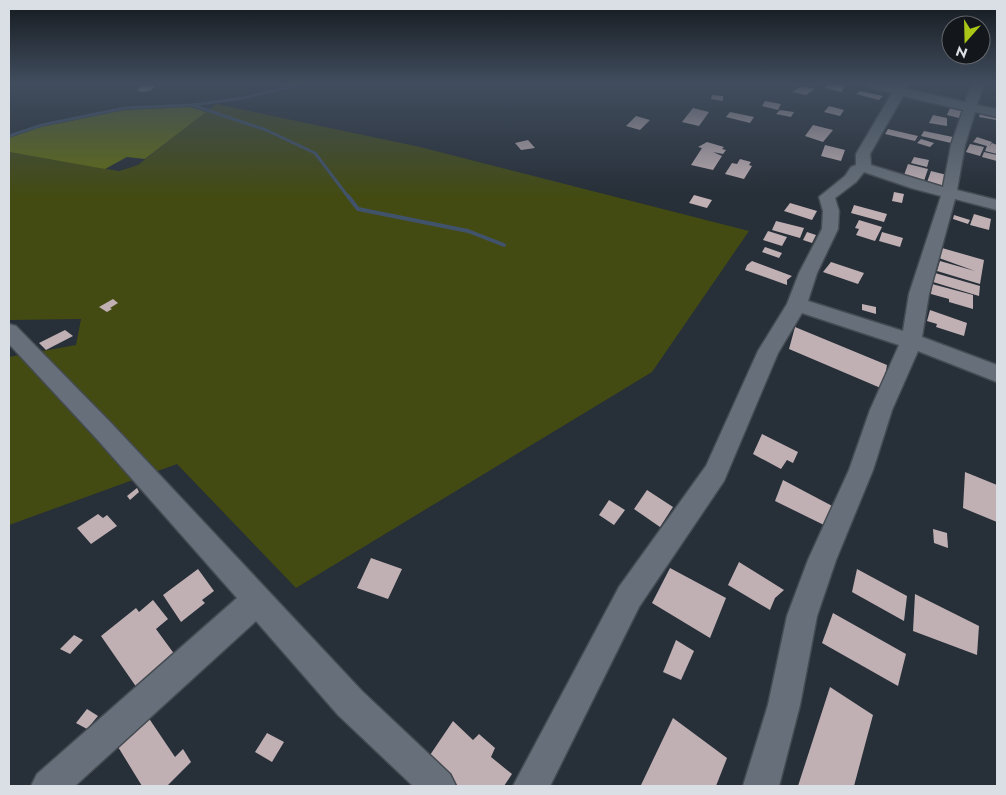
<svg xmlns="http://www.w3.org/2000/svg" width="1006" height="795" font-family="Jost,sans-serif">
<rect width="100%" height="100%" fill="#272f38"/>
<polygon fill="#434b13" points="216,104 420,147 749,231 652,372 296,588 177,464 9,525 9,357 76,345 81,319 9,320 9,152 119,171 138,165"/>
<polygon fill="#616d11" points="191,107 206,112 145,159 127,157 105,169 9,152 9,138 41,127 124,110"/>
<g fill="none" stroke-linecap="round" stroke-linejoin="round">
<g stroke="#41536a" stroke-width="3">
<polyline points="306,83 243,98 192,105 266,130 315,153 349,198"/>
<polyline points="9,136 42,125 125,108 192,105"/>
</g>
<polyline stroke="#41536a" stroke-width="4" points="348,196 358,209 468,231 504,245"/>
</g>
<g fill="#c0b0b4">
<polygon points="829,83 847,83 841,92 825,88"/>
<polygon points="147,85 154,86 153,89 145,92 138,91 139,87"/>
<polygon points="802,86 815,89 806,95 792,92"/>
<polygon points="860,91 883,96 879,100 856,94"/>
<polygon points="712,95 723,96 723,101 711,99"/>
<polygon points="765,101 781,104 778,110 762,106"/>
<polygon points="829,106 844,110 840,116 824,112"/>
<polygon points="693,108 709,112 699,126 682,122"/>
<polygon points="950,108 966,112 963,119 947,115"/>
<polygon points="780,110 794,112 791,117 776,114"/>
<polygon points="730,112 754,117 750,123 726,117"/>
<polygon points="980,113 997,116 996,120 979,117"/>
<polygon points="933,115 947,118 947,126 929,123"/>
<polygon points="636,116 650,120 640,130 626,126"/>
<polygon points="813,125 833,130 823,142 805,136"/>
<polygon points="888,129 918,136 915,141 885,134"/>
<polygon points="924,131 953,137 951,143 921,136"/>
<polygon points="977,137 992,142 989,147 992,143 997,145 997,154 985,151 987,146 973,142"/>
<polygon points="921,139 934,143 930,147 917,143"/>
<polygon points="528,140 535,148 521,150 515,143"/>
<polygon points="707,142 724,147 722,149 726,150 723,154 713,152 722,156 713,170 691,165 702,148 698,147"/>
<polygon points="970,144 984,147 980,156 966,152"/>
<polygon points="825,145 845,150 841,161 821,156"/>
<polygon points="984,152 997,155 997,161 982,157"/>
<polygon points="914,157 929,160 927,167 911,163"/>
<polygon points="740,159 751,162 749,165 752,166 744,179 725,174 732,163 737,164"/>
<polygon points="908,164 928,169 923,184 903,178"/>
<polygon points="931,171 947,175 942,190 926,185"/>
<polygon points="894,192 904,194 902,203 892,201"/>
<polygon points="694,195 712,200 707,208 689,203"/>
<polygon points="790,203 817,211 812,220 784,211"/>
<polygon points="854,205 887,214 884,222 851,213"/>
<polygon points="974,214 991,219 989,230 970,225"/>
<polygon points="954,215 970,220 968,224 953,219"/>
<polygon points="859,220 882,227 875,241 856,235 859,229 855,228"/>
<polygon points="776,221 804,228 800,238 772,230"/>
<polygon points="768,231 787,237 782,246 763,240"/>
<polygon points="807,232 816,235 812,243 803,240"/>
<polygon points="882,232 903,238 900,247 879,241"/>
<polygon points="765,247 782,253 779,258 762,252"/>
<polygon points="942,248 984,260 980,284 937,271 940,261 975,271 939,258"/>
<polygon points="752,261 792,276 787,280 787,285 745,270 747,265"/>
<polygon points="831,262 864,273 858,284 823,272"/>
<polygon points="935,273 980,286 979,296 933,282"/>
<polygon points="932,284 973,295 973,309 949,302 949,299 931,294"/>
<polygon points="113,299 118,303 110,308 112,309 107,312 99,307"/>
<polygon points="862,304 876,307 876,314 862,310"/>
<polygon points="930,310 967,323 964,336 936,327 937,324 927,321"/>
<polygon points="795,327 887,365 883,389 789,349"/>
<polygon points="65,330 73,336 46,350 39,343"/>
<polygon points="762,434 798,452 793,463 787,460 781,469 753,454"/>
<polygon points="965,472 997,485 997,522 963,508"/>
<polygon points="783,480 836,508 828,527 775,501"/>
<polygon points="137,488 139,492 130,500 127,496"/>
<polygon points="647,490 673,507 660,527 634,509"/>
<polygon points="609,500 625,510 614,525 599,515"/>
<polygon points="98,514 103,518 107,515 117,526 91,544 77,528"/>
<polygon points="933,529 947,533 948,548 934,543"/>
<polygon points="371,558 402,569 388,599 357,588"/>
<polygon points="739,562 784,590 775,598 770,610 728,585"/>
<polygon points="670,568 726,598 710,638 652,603"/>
<polygon points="198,569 214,591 202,600 205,603 181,622 163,595"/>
<polygon points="857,569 907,596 904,621 852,592"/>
<polygon points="915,594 979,626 977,655 913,631"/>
<polygon points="153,600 168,619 156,629 175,655 137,688 101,636 136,608 139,612"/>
<polygon points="833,613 906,654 898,686 822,643"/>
<polygon points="74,635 83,640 70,654 60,649"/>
<polygon points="676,640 694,651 681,680 663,672"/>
<polygon points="830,687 873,715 854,786 798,786"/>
<polygon points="87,709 98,716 87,729 76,723"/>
<polygon points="146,714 175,757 183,749 191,762 167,786 142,786 115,742"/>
<polygon points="673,718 727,758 716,786 641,785"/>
<polygon points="453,721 473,740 479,734 495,748 491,757 512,774 504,786 458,786 428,758"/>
<polygon points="267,733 284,742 272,762 255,752"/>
</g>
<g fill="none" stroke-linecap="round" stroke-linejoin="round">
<defs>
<g id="minor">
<path d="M 864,83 L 886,83 L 895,86 L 897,83 L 909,83 L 906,89 L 965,102 L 972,83 L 984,83 L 977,105 L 997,109 L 997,117 L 975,112 L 965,145 L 957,190 L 997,200 L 997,210 L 955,199 L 929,294 L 922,337 L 997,365 L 997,382 L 918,351 L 892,410 L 873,470 L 836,560 L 817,616 L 800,705 L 779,786 L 743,786 L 768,705 L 787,616 L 808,560 L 849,470 L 870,410 L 899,345 L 802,313 L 778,353 L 724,481 L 639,607 L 550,786 L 513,786 L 619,587 L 706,466 L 758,351 L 787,304 L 799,273 L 822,229 L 823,211 L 819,197 L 845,176 L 851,167 L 856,165 L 856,154 L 892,93 L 866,86 ZM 903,96 L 963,110 L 951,145 L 943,187 L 871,165 L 870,154 ZM 864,172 L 911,188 L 941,196 L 909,294 L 903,331 L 808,301 L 817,273 L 838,229 L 839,211 L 835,198 L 856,182 Z"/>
<polygon points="9,324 16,326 112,424 362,691 450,774 456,786 413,786 338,715 256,621 75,786 31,786 37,774 237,598 96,438 9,344"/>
</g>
</defs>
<use href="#minor" stroke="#454b52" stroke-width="3"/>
<use href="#minor" fill="#67707a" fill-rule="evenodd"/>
</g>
<linearGradient id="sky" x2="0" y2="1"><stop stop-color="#151a1f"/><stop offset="0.43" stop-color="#414d5e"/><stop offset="1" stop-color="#414d5e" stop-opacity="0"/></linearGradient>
<rect width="1006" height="195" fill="url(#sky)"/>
<rect width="1006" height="795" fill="none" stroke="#dadfe5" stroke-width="20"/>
<g transform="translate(966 40) rotate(200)"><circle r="24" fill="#13171b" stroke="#63676c"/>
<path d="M0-4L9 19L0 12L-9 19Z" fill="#aac717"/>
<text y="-8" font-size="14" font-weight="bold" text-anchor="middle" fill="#dadfe5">N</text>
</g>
</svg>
